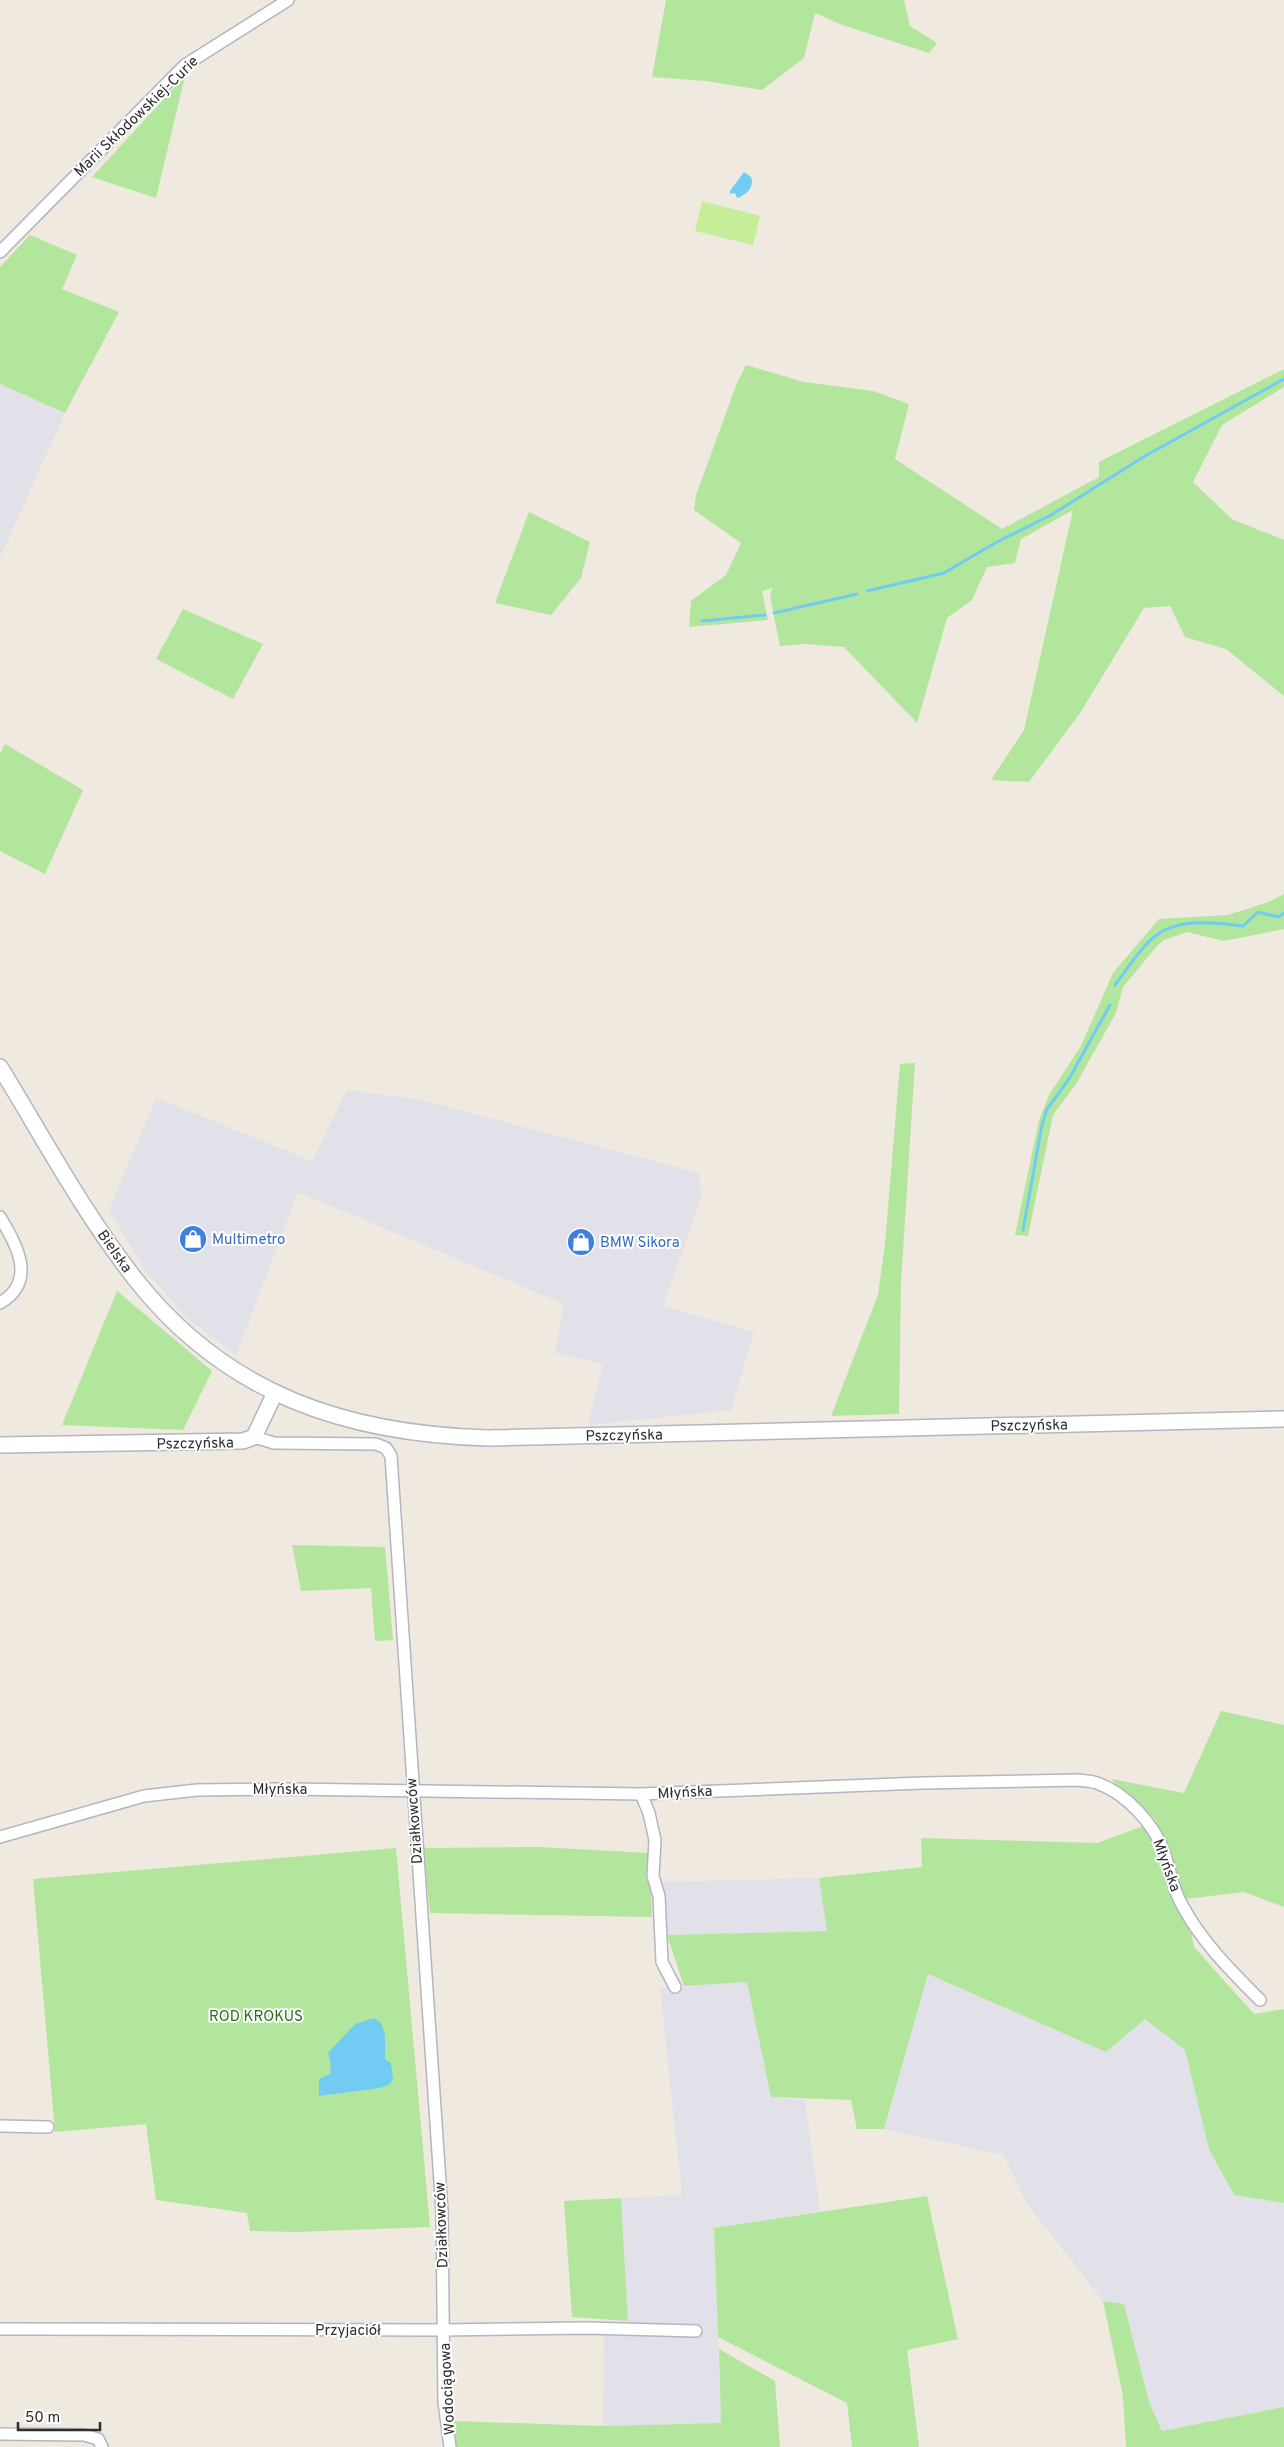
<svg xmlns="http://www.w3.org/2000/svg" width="1284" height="2447" font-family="Overpass,sans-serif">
<rect width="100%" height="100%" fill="#efe9e0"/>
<g fill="#e2e0e8">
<polygon points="0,384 65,413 0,557"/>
<polygon points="347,1090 417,1099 699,1173 701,1197 663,1306 754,1332 731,1410 588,1425 603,1364 555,1353 564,1304 298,1192 236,1355 186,1317 145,1270 109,1210 156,1098 312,1161"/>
<polygon points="819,1878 828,1931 667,1935 661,1882"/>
<polygon points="928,1974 1106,2052 1145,2019 1185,2050 1209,2148 1234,2195 1284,2203 1284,2407 1162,2431 1149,2402 1124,2304 1103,2301 1025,2201 1004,2155 884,2129"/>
<polygon points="747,1982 771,2097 805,2100 820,2211 714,2229 721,2423 603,2426 604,2332 628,2321 621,2198 682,2195 660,1988"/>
</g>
<g fill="#b2e69c">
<polygon points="666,0 904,0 910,26 937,43 929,53 842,25 815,13 804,58 762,90 706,81 652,77"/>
<polygon points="185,76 156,198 92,177"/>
<polygon points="30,235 77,255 62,289 119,312 65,413 0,384 0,267"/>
<polygon points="746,365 804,382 873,391 909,404 895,459 1002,529 1099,477 1099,462 1284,369 1284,387 1222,425 1193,482 1232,519 1284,540 1284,696 1226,649 1185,637 1170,606 1144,608 1080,713 1029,782 991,780 1024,730 1073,510 1021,539 1015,563 987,567 972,600 947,618 917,723 844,647 806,644 780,646 770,596 772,588 762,591 768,620 689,627 691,601 726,575 741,543 694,510 696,495 737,383"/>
<polygon points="529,512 590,542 581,578 551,615 495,603"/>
<polygon points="183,609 263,644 233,699 156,659"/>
<polygon points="5,744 83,790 45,874 0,851 0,754"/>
<polygon points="1284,894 1284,929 1224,941 1187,932 1164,940 1157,946 1123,987 1116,1013 1076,1084 1053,1115 1028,1236 1015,1235 1039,1120 1049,1095 1081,1046 1113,973 1159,919 1228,915 1268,902"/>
<polygon points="915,1063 901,1282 899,1414 831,1416 878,1295 885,1244 900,1064"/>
<polygon points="117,1291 212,1371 183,1430 62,1425"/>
<polygon points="292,1545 385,1547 393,1640 375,1641 371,1588 301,1591"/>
<polygon points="1221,1711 1284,1725 1284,1907 1244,1892 1185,1899 1194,1947 1254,2014 1284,2009 1284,2203 1234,2195 1209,2149 1185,2050 1145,2019 1106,2052 928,1974 884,2129 857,2129 851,2100 771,2097 747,1982 684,1986 667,1935 827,1931 819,1878 922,1867 921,1838 1097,1843 1157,1821 1111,1779 1184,1793"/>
<polygon points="538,1847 649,1853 652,1917 430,1913 423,1848"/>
<polygon points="396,1848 430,2227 295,2232 250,2231 247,2213 156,2200 146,2124 55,2132 33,1879"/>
<polygon points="927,2196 958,2339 907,2350 919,2447 852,2447 847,2403 718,2337 714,2228"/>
<polygon points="621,2198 628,2321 572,2317 564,2201"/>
<polygon points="1103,2301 1124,2304 1149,2402 1162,2431 1284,2407 1284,2447 1126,2447 1123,2396"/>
<polygon points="719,2349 775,2381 780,2447 456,2447 453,2421 603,2426 721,2423"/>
</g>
<polygon fill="#c6ed97" points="702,201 760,216 753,245 695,231"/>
<g fill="#71cbf2">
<path d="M 744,172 L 751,177 C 755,187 746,195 737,198 L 735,193 L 730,194 L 730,191 Z"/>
<polygon points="374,2018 381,2023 385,2035 385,2059 391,2063 393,2080 388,2085 380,2088 319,2096 319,2079 330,2074 331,2064 328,2053 355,2024"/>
</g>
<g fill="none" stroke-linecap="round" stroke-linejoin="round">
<g stroke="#71cbf2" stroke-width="3">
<polyline points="867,591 944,573 995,543 1051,515 1145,456 1284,379"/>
<polyline points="774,613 857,594"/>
<polyline points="702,621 765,615"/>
<path d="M 1115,985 C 1127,970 1139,949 1154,937 C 1178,917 1214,923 1243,926 L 1258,912 L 1279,917 L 1284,913"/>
<polyline points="1023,1230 1042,1125 1047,1109 1069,1079 1110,1005"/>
</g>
<defs>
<g id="street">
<polyline points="0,252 185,65 288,0"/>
<path d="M 0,1217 C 16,1244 38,1281 0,1303"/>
<polyline points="254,1437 274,1443 376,1444 386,1448 391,1456 442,2212 444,2402 450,2447"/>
<polyline points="641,1794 649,1813 655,1840 653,1876 659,1896 662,1962 675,1987"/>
<path d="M 0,1837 L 144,1796 L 197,1790 L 288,1789 L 641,1794 L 922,1783 L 1078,1780 C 1084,1781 1091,1781 1097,1783 C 1126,1793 1154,1824 1164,1852 C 1170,1869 1172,1887 1181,1903 C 1200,1940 1230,1970 1260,2000"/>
<polyline points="0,2126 48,2127"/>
<polyline points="0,2329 444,2330 587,2328 696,2331"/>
<polyline points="0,2434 84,2435 98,2439 102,2447"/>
</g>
<g id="secondary">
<path d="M 0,1067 C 44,1139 84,1214 136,1280 C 227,1395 347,1434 488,1438 L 1284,1419"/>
<polyline points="0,1445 243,1441 254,1437 275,1393"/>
</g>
</defs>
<use href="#street" stroke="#b3b5c1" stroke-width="14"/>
<use href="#secondary" stroke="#b3b5c1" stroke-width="18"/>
<use href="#street" stroke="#fff" stroke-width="11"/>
<use href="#secondary" stroke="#fff" stroke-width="15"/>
</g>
<defs>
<symbol id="shop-disc" viewBox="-11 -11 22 22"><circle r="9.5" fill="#3f7fe0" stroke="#fff"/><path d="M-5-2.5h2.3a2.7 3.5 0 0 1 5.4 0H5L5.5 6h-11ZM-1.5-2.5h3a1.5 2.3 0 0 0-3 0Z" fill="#fff"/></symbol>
</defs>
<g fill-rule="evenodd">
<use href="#shop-disc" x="177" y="1223" width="32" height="32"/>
<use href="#shop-disc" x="565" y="1226" width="32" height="32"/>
</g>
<g text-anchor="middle" stroke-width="4" stroke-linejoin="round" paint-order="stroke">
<g font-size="15" fill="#2d2d2d" stroke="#fff">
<text transform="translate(136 116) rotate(-44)" y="5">Marii Skłodowskiej-Curie</text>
<text transform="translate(115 1251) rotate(55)" y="5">Bielska</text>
<text transform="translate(1029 1425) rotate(-1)" y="5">Pszczyńska</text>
<text transform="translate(624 1435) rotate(-1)" y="5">Pszczyńska</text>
<text transform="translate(195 1443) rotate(-1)" y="5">Pszczyńska</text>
<text x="280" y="1794">Młyńska</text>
<text transform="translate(685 1792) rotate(-3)" y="5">Młyńska</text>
<text transform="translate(414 1821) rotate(-94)" y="5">Działkowców</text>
<text transform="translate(1167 1865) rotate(70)" y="5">Młyńska</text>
<text transform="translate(441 2225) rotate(-92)" y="5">Działkowców</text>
<text x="348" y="2335">Przyjaciół</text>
<text transform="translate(447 2389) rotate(-93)" y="5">Wodociągowa</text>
</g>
<g font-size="15" fill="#366cbe" stroke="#fff" text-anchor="start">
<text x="212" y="1244">Multimetro</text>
<text x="600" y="1247">BMW Sikora</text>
</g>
<g font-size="15" fill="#286e19" stroke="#fff">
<text x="256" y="2021">ROD KROKUS</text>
</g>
</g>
<path d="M18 2422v8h82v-8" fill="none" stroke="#2d2d2d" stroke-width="2.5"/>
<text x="25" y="2422" font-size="15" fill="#2d2d2d" stroke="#ffffff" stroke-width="4" paint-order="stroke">50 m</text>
</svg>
